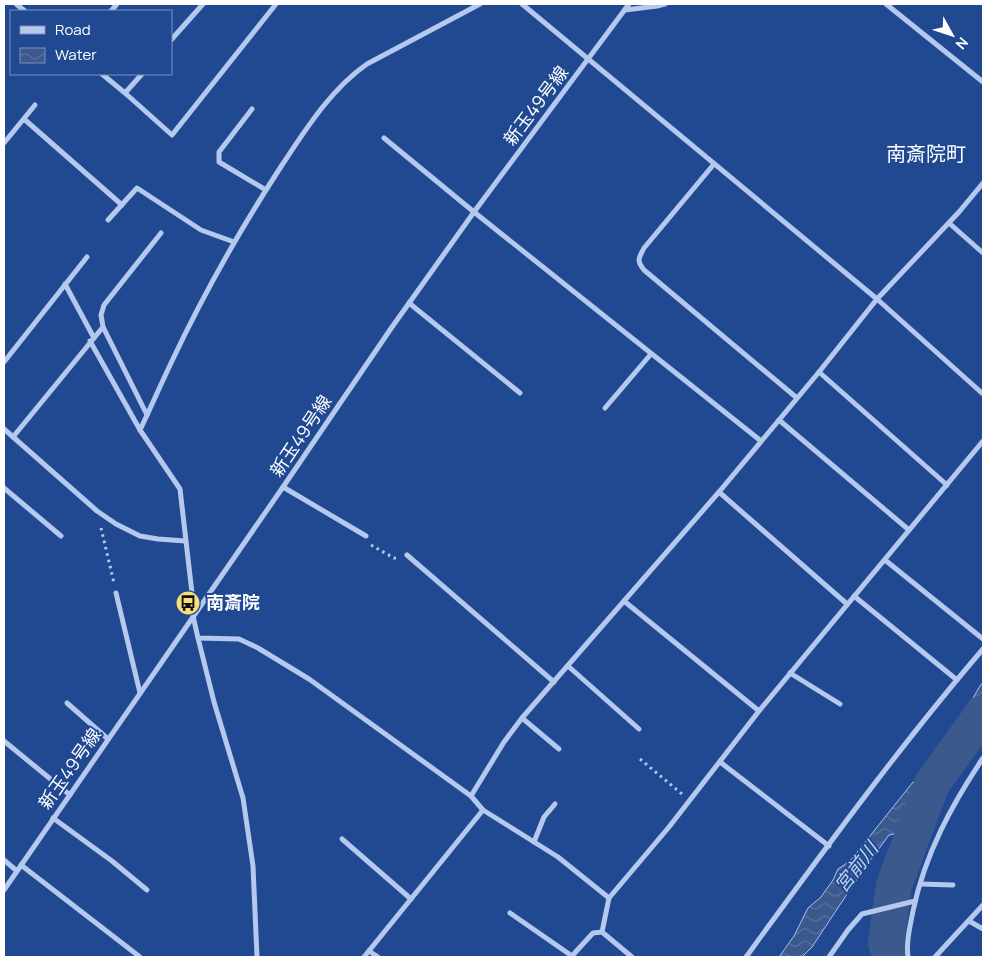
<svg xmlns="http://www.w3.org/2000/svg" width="987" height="961" font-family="Manrope,'Noto Sans JP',sans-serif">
<defs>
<pattern id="water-waves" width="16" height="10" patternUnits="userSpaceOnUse" patternTransform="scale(1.25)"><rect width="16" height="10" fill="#3c598e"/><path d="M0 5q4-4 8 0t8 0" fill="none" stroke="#59729f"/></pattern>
</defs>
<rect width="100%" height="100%" fill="#214992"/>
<polygon fill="url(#water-waves)" stroke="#a7c2ee" points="983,682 983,737 970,754 937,803 917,846 898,833 889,835 861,873 812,947 802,957 779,957 794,936 808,908 821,897 833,880 838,869 850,861 913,782 930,773 980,686"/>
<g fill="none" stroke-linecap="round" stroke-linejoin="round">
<polyline stroke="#3c598e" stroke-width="36" points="890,957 886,942 894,885 932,784 983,713"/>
<g stroke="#b4c9ed" stroke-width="3" stroke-dasharray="2.5 4" stroke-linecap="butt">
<polyline points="101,528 114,583"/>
<polyline points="371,545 394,558 396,558"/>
<polyline points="640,759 682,794"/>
</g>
<g stroke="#b4c9ed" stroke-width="5">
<polyline points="16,4 25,11"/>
<path d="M 480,4 L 367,64 C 331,89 306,129 282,165 C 241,228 204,293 172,361 C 161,384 151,407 140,430 L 180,489 L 192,593 L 193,616 L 198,638 L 239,639 L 258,648 L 309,679 L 471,796 L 483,810 L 558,857 L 609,898"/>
<polyline points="522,4 877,299 983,394"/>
<polyline points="886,4 983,82"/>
<polyline points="625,10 657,6 665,4"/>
<polyline points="111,11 117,4"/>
<polyline points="171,40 203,4"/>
<polyline points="102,74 125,93 172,135 276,4"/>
<polyline points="125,93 142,74"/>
<polyline points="252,109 219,152 219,162 266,190"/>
<polyline points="24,119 122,205"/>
<polyline points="384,138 474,212 761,441"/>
<polyline points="4,143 35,105"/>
<path d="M 714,164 L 644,248 C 639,258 636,260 644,270 L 797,398"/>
<polyline points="108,220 137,188 201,230 234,242"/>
<polyline points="949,223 983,253"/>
<polyline points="65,284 94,338"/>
<polyline points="409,303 520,393"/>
<polyline points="103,327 147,415"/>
<polyline points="90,341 140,430"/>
<polyline points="4,362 87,257"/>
<polyline points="819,372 947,485"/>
<polyline points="605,408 651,354"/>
<polyline points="779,420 909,530"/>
<polyline points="4,429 97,511 116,524 140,536 158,539 185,541"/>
<polyline points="13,437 103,327 101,315 104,305 161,233"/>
<polyline points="283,487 366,536"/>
<polyline points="4,488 61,536"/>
<polyline points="719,492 847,604"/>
<polyline points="407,555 554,682"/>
<polyline points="885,560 983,639"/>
<polyline points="116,593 140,693"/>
<polyline points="854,596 957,680"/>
<polyline points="624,601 759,711"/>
<polyline points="198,638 214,702 243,798 253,866 257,957"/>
<polyline points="568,666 639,729"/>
<polyline points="790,673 840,704"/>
<polyline points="67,703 108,739"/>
<polyline points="522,718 559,749"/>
<polyline points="4,741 70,795"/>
<polyline points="720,762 829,846"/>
<polyline points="471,796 504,742 522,718 719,492 819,372 877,299 959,212 983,183"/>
<polyline points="53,818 112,861 147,890"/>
<polyline points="342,839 411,899"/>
<polyline points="534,842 544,817 555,804"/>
<polyline points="4,860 17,871"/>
<polyline points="21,865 140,957"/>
<polyline points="921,884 953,885"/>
<polyline points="4,890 283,487 392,327 474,212 629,4"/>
<polyline points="510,913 572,956"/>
<polyline points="969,921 983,929"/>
<polyline points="369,951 378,957"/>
<polyline points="364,957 483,810"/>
<polyline points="571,957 593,933 602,932"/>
<polyline points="632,957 602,932 609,898 669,827 759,711 983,441"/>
<path d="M 746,957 C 822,853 899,747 983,649"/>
<polyline points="829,957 848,930 862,914 915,901"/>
<path d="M 908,957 C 906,942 910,926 913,911 C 925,854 951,806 983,758"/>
<polyline points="935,957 983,905"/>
</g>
</g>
<defs>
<symbol id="bus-disc" viewBox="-11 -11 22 22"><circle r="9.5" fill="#f9df75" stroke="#214992"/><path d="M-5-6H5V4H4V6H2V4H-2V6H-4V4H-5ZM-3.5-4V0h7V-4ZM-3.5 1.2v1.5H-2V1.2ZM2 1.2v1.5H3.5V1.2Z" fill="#111"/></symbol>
</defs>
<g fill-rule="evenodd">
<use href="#bus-disc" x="174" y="589" width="28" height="28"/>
</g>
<g text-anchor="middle" stroke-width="4" stroke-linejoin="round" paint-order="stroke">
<g font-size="18" fill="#fff" stroke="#214992">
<text transform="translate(536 106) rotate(-53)" y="6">新玉49号線</text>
<text transform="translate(301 436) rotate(-56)" y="6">新玉49号線</text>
<text transform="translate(70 769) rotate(-55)" y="6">新玉49号線</text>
</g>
<g font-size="18" font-weight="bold" fill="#fff" stroke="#214992" text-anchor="start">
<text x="206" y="609">南斎院</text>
</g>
<g font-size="19" font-style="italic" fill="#c0d3f4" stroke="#214992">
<text transform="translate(856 867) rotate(-52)" y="7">宮前川</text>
</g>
<g font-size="20" fill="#fff" stroke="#214992">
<text x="926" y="161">南斎院町</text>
</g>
</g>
<rect width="987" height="961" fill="none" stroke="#ffffff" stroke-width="10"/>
<rect x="10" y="10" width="162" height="65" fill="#214992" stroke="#7a92be"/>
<rect x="20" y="26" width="25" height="8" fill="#b4c9ed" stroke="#7a92be"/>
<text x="55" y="35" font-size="15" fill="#ffffff">Road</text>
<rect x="20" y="48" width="25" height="15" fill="url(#water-waves)" stroke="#7a92be"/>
<text x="55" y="60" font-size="15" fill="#ffffff">Water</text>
<g transform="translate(952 35) rotate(130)" stroke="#214992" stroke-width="4" paint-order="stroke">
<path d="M0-4L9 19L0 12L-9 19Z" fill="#ffffff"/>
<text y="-8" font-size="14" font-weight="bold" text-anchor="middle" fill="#ffffff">N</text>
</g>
</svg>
